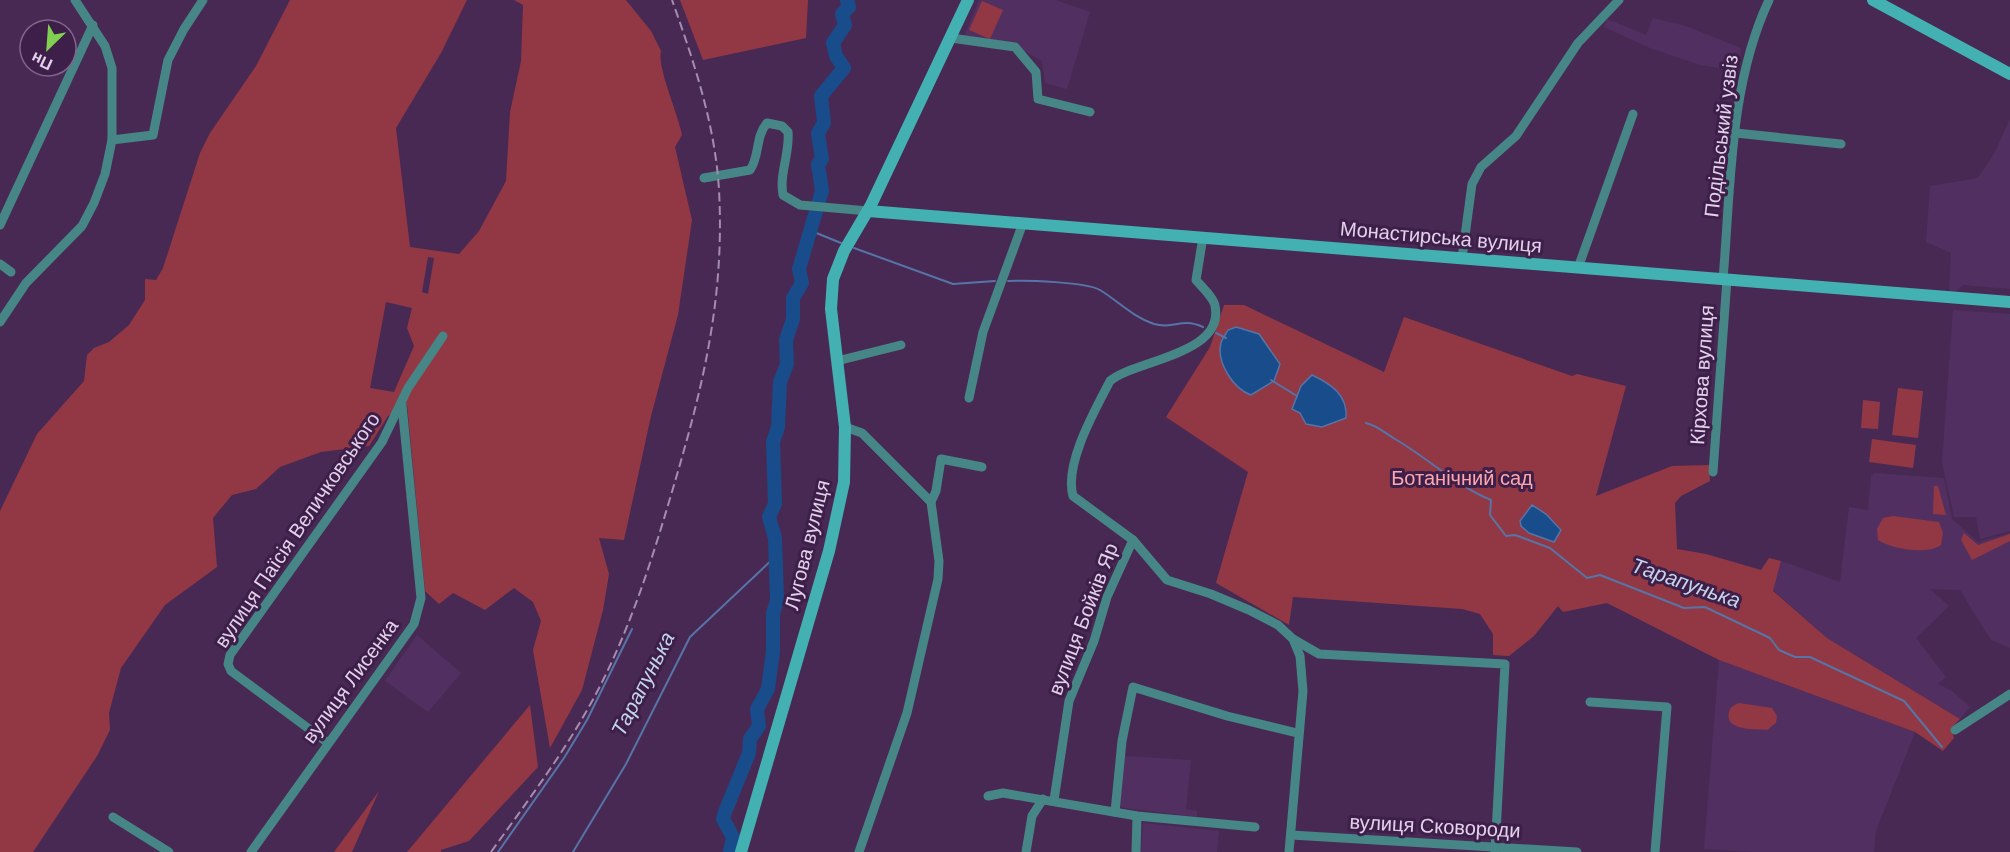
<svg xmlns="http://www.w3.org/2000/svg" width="2010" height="852" font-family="Helvetica,sans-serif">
<rect width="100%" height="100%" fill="#482954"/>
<g fill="#522f61">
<polygon points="979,0 1056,0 1090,12 1067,89 1045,83 1042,61 1014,45 964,37"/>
<polygon points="1653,18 1686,26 1741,48 1739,71 1700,65 1650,48 1604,27 1607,19 1646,35"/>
<polygon points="2010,119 2010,289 1963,285 1955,292 1949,291 1951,253 1926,242 1930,186 1978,178 1995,152"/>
<polygon points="1953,310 2010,314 2010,531 1980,539 1976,517 1954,517 1942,462"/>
<polygon points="1874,473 1944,478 1952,519 1978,542 2010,533 2010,648 1991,640 1960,590 1930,589 1949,606 1916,638 1946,677 1938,684 1952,691 1970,707 1960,719 1827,638 1773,590 1781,561 1840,582 1849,507 1868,510 1871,477"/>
<polygon points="417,635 461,673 428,712 385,681"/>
<polygon points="1719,660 1915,732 1876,831 1874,852 1752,852 1704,849"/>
<polygon points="1125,756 1191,760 1186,809 1197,811 1197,817 1117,807"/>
<polygon points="1143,823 1219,831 1217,852 1141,852"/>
</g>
<g fill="#923844" fill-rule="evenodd">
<path d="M 290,0 L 467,0 L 441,53 L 396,128 L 410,247 L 459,254 L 479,231 L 506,181 L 510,112 L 521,61 L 523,5 L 514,0 L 626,0 L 651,31 L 661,51 C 657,68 678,113 682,135 L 675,147 L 692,220 L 678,315 L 651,416 L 624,540 L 599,538 L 609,574 L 603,610 L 582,690 L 550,748 L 533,650 L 541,621 L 533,602 L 514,588 L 485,610 L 453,593 L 439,604 L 425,591 L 407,405 L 388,416 L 369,446 L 321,452 L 280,467 L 256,489 L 232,495 L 213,518 L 217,567 L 165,605 L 121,668 L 109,713 L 110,730 L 97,756 L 33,852 L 0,852 L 0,511 L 37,434 L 84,381 L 87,355 L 94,348 L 109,342 L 129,325 L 145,300 L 145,279 L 156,280 L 163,268 L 200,153 L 210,133 L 256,66 ZM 428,257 L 434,258 L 428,294 L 422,292 ZM 386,302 L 412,308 L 407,328 L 414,346 L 394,392 L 370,388 Z"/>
<polygon points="680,0 808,0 806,38 703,60"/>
<polygon points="982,1 1003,10 990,39 969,30"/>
<polygon points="1224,305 1244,305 1384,372 1404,317 1572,376 1577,374 1626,386 1596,496 1672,466 1709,465 1710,481 1681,496 1675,503 1677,549 1706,554 1761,570 1769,558 1781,561 1773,591 1827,638 1960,719 1951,728 1954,738 1943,751 1915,732 1719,660 1607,603 1563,612 1558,606 1534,636 1509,656 1493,655 1493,634 1480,614 1462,609 1293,597 1289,625 1216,583 1248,472 1166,417 1210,347"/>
<polygon points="1898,388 1923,391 1918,438 1892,435"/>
<polygon points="1863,400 1880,402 1878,429 1861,428"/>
<polygon points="1872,439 1916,445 1913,468 1869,462"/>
<polygon points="1934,486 1938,486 1946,515 1933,514"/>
<path d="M 1893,516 L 1939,522 L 1943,533 L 1941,545 C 1928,555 1891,549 1878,540 L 1877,529 L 1883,518 Z"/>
<polygon points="1964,533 1978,545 2010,534 2010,541 1972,560 1961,540"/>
<path d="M 1739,703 L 1772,708 L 1777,716 L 1776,723 L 1767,730 C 1756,729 1724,731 1729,712 C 1730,707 1734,705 1739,703 Z"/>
<polygon points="530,705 538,767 469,841 441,850 441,852 407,852"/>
<polygon points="379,791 352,852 334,852"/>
</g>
<g fill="#194c8a" stroke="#5674a7" stroke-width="1.5">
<path d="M 1236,327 L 1259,334 L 1280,364 L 1274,381 L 1251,395 C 1234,389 1216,363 1221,343 C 1222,339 1226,334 1228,330 Z"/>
<path d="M 1312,375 C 1331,384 1348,395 1346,418 L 1322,427 L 1306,424 L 1300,413 L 1292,409 L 1301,386 Z"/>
<polygon points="1532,505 1546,514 1561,530 1554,542 1529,533 1521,526 1520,521"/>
</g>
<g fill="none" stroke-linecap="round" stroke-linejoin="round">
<g stroke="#5674a7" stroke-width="2">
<polyline points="809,230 841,243"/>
<polyline points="854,248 953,284 995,281"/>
<path d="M 1008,281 C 1026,280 1086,282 1100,290 C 1118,301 1133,317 1154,324 C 1175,330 1180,317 1203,327"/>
<polyline points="1216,333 1226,338"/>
<polyline points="1271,380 1297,396"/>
<path d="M 1366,423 C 1378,426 1385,433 1395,439 C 1428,458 1456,486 1491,500 L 1490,515 L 1506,536 L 1515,535 L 1550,548 L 1587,578 L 1600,575 L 1684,608 L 1705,607 L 1770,638 L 1779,650 L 1795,657 L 1810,657 L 1904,701 L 1942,747"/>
<polyline points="498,852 564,758 587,720 632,629"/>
<polyline points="573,852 626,764 690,637 776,556"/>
</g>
<polyline stroke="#194c8a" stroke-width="14" points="730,852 733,837 723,819 725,812 749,753 750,739 759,726 757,709 768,689 773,651 773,613 777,601 775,538 769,517 775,504 773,442 778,427 780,382 787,364 786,340 793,319 793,298 802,283 799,269 822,191 818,164 822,159 818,133 824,123 821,96 844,68 836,56 833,43 845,25 842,14 849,7 847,0"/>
<g stroke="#468686" stroke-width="9">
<polyline points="951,38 1015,47 1036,72 1038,99 1090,112"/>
<polyline points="1736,133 1841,144"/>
<polyline points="112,140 153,135 168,60 184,29 203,0"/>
<path d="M 704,178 L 750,170 C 760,156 755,137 767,123 L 782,126 L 788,132 C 790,154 779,173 783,195 L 800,205 L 868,211"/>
<polyline points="0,225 93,25"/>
<polyline points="1462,258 1472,184 1481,167 1516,136 1578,43 1619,0"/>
<polyline points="0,264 11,272"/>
<polyline points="1578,268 1633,114"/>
<path d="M 1723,279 C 1731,187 1729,85 1769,0"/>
<polyline points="0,322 26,283 82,226 94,203 105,174 112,140 112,68 105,46 75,0"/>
<polyline points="837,361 901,345"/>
<polyline points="969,398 983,332 1023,223"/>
<polyline points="845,427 862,433 931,502 939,561 938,579 907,713 859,852"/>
<polyline points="1713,472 1727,279"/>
<polyline points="931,502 936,491 941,459 982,467"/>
<polyline points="1133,540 1167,580 1211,594 1249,610 1278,625 1293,639 1319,654 1505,664 1495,852"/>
<polyline points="1590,702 1667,707 1655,852"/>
<polyline points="1955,730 2010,694"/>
<polyline points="328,743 231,671 228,664 230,655 382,442 408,388 443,336"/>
<polyline points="988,796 1003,793 1137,816 1255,827"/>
<path d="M 1054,800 L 1069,701 L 1094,641 L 1107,597 L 1133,540 L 1073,496 C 1064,464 1095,410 1110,381 C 1134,360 1225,355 1215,306 C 1214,298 1202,287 1196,280 L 1203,237"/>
<polyline points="1115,812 1122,741 1133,687 1227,716 1297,733"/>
<polyline points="113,817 169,852"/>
<polyline points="1291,835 1577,852"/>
<polyline points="251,852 414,624 421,598 402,405"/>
<polyline points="1026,852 1032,816 1043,799"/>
<polyline points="1136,852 1137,816"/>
<polyline points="1289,852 1303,691 1300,656 1293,639"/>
</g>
<g stroke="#43b1b2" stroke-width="12">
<polyline points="1873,0 2010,74"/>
<polyline points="868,211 2010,302"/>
<polyline points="741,852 829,551 844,482 845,427 831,309 833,279 844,251 871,205 968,0"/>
</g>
<path stroke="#a48dae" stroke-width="2" stroke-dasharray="9 4.5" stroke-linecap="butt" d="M 491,852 C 524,806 558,761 586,712 C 625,644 649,570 671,495 C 702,391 725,300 719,190 C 715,124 694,62 672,0"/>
</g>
<g text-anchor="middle" stroke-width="6" stroke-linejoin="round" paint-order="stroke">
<g font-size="20" fill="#e3d1eb" stroke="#3d1f49">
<text transform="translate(1721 136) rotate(-83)" y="7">Подільський узвіз</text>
<text transform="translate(1441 237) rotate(5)" y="7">Монастирська вулиця</text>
<text transform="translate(1702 375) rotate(-86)" y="7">Кірхова вулиця</text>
<text transform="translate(297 530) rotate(-56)" y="7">вулиця Паїсія Величковського</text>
<text transform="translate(807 545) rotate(-76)" y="7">Лугова вулиця</text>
<text transform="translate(1083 619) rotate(-69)" y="7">вулиця Бойків Яр</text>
<text transform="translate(350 681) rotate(-54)" y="7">вулиця Лисенка</text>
<text transform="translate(1435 826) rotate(3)" y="7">вулиця Сковороди</text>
</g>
<g font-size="20" fill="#fea6ac" stroke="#3d1f49">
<text x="1462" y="485">Ботанічний сад</text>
</g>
<g font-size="21" font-style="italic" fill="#c4d4ea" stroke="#3d1f49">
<text transform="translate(1686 583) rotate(19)" y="7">Тарапунька</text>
<text transform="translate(643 684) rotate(-63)" y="7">Тарапунька</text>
</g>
</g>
<g transform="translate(48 48) rotate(205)"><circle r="28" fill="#3d1f49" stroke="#7f668a" stroke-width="1.5"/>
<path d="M0-4.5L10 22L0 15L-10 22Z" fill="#81d050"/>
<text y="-9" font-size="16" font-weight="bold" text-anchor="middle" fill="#e3d1eb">Пн</text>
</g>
</svg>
